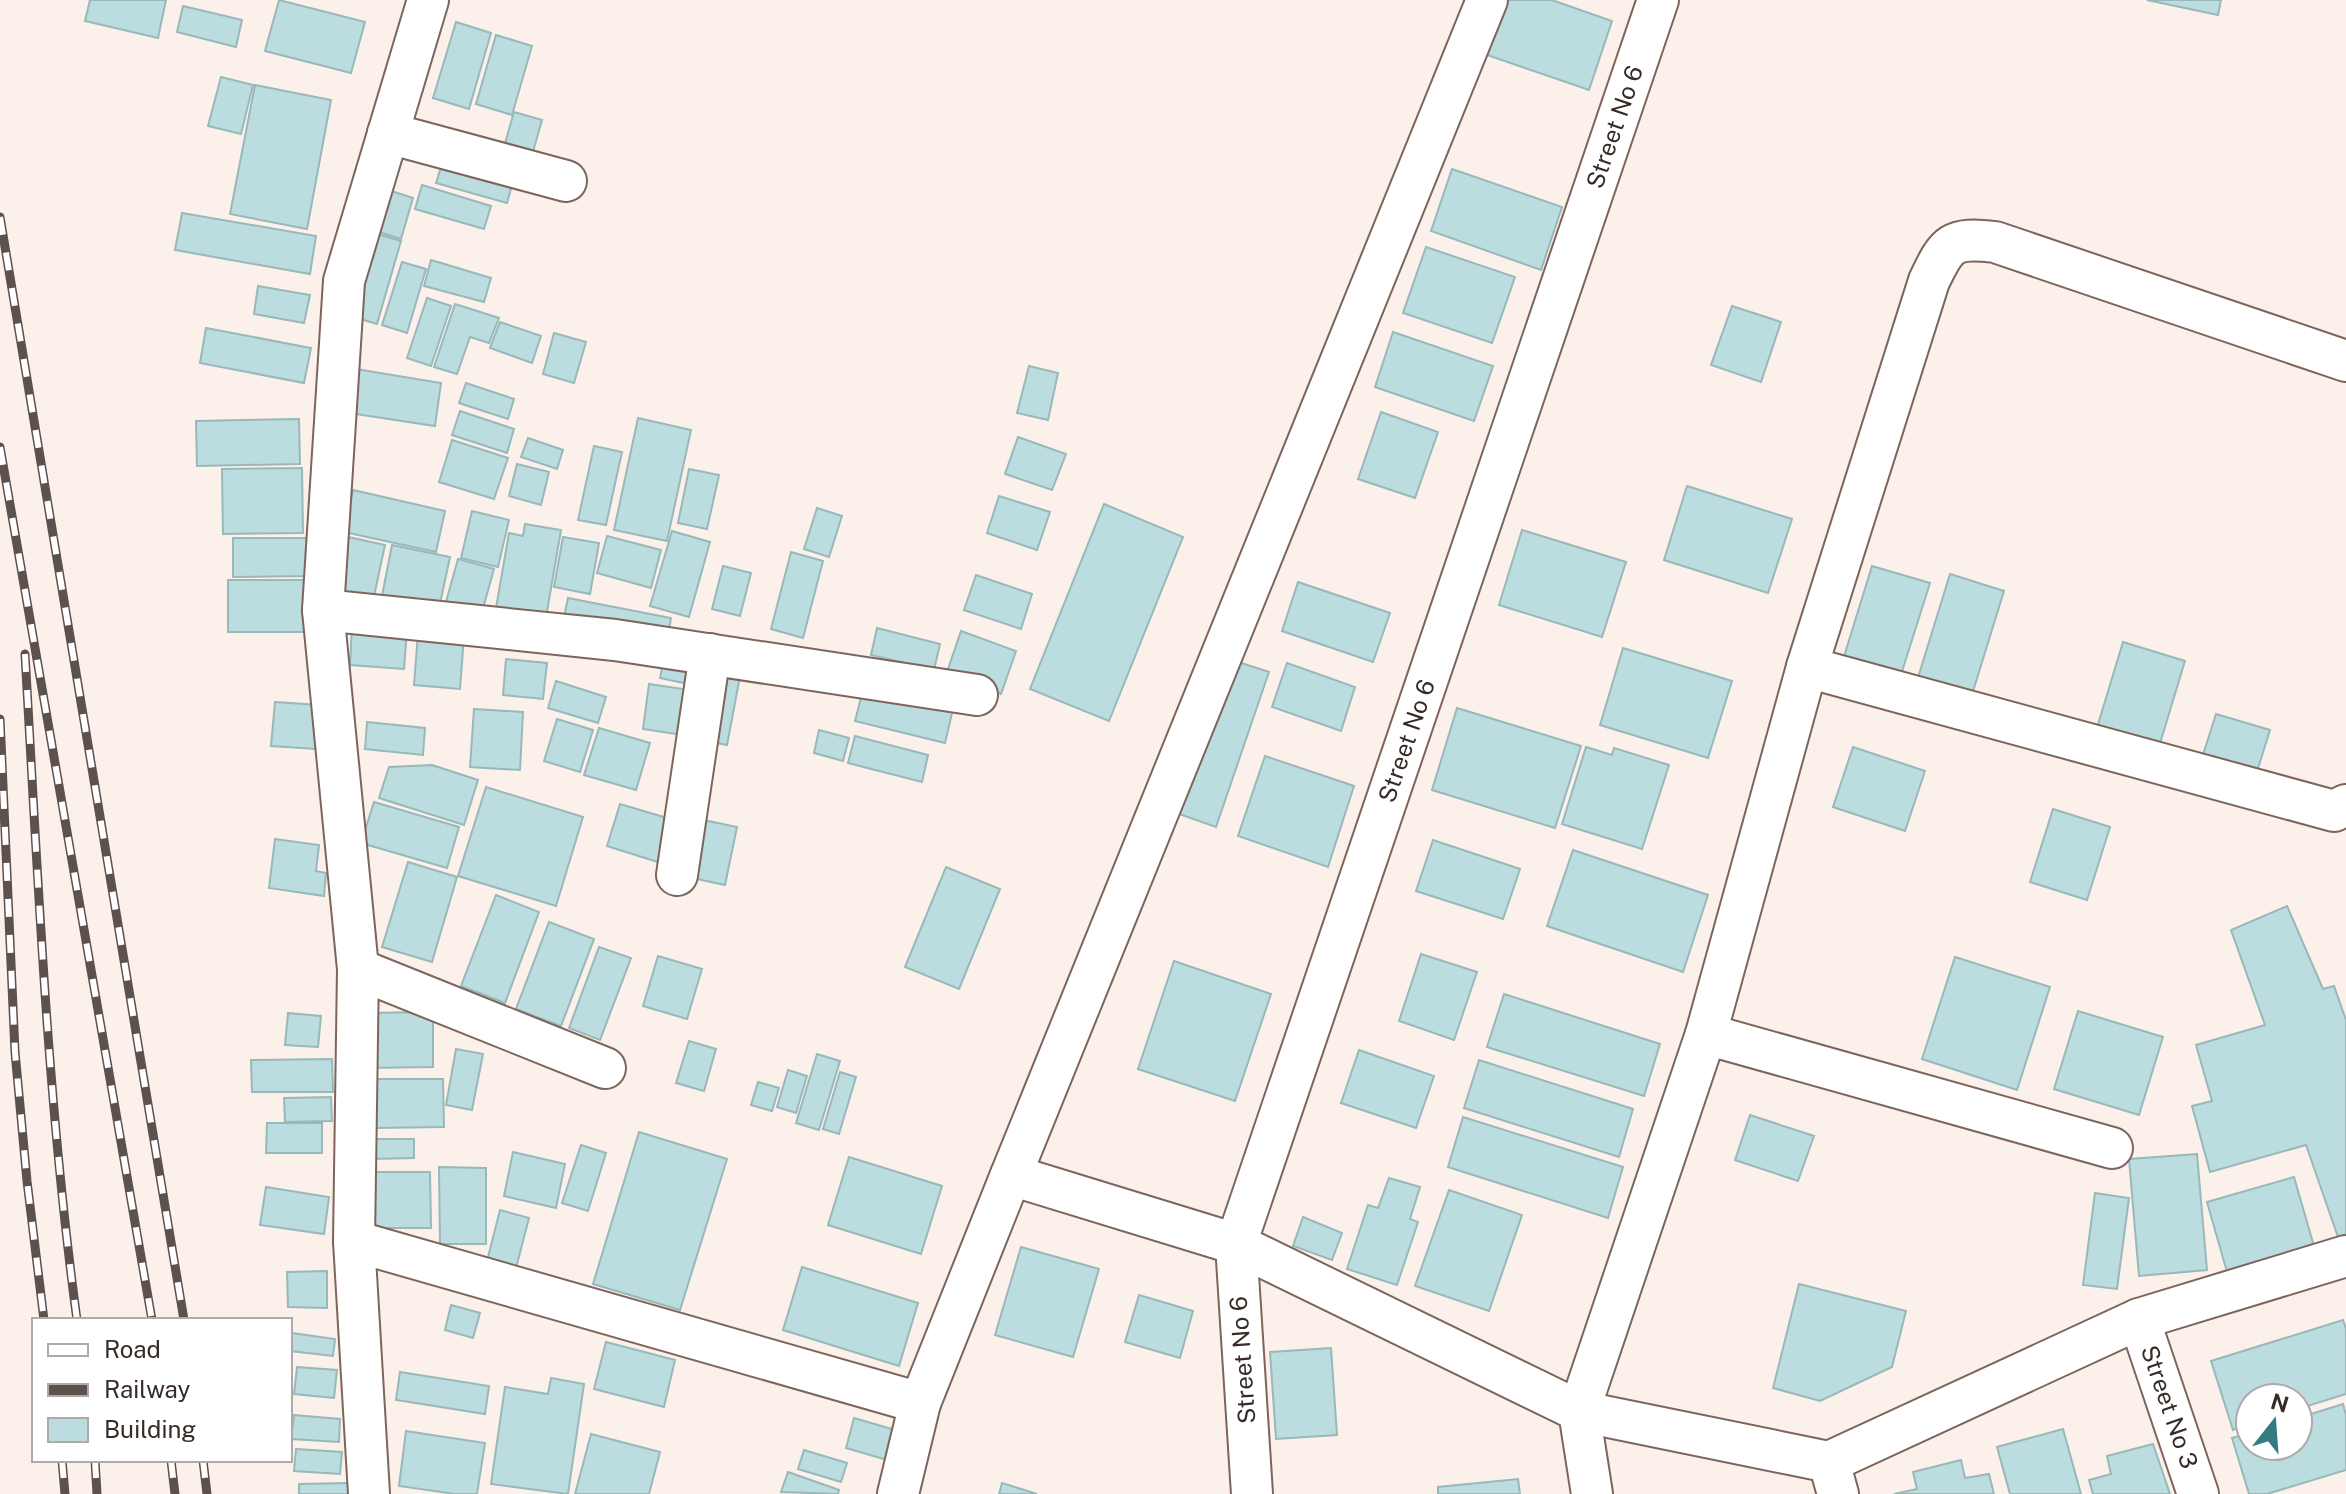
<svg xmlns="http://www.w3.org/2000/svg" width="2346" height="1494" font-family="'Public Sans',sans-serif">
<rect width="100%" height="100%" fill="#fcf0eb"/>
<g fill="#bbdddf" stroke="#98b8ba" stroke-width="2">
<polygon points="90,0 166,0 158,38 85,21"/>
<polygon points="279,0 365,22 351,73 265,51"/>
<polygon points="1507,0 1552,0 1612,21 1589,90 1487,55"/>
<polygon points="2147,0 2221,0 2218,15"/>
<polygon points="183,6 242,20 236,47 177,32"/>
<polygon points="456,22 491,33 469,109 433,98"/>
<polygon points="496,35 532,46 512,115 476,104"/>
<polygon points="221,77 253,85 241,134 208,126"/>
<polygon points="255,85 331,100 307,229 230,214"/>
<polygon points="514,112 542,120 531,159 503,150"/>
<polygon points="442,164 512,185 507,203 436,183"/>
<polygon points="1452,169 1562,207 1541,270 1431,231"/>
<polygon points="422,185 491,206 484,229 415,209"/>
<polygon points="382,188 413,198 401,239 369,229"/>
<polygon points="182,213 316,236 310,274 175,250"/>
<polygon points="370,232 401,241 377,324 347,315"/>
<polygon points="1426,247 1515,277 1492,343 1403,313"/>
<polygon points="431,260 491,278 484,302 424,286"/>
<polygon points="402,262 426,269 407,333 382,325"/>
<polygon points="258,286 310,295 304,323 254,314"/>
<polygon points="427,298 451,306 431,366 407,358"/>
<polygon points="455,304 499,318 489,343 470,337 457,374 434,367"/>
<polygon points="1732,306 1781,322 1761,382 1711,365"/>
<polygon points="500,322 541,336 532,363 490,348"/>
<polygon points="206,328 311,348 304,383 200,363"/>
<polygon points="1393,332 1493,366 1474,421 1375,387"/>
<polygon points="554,333 586,342 574,383 543,374"/>
<polygon points="1029,366 1058,373 1048,420 1017,413"/>
<polygon points="356,369 441,383 435,426 349,413"/>
<polygon points="466,383 514,399 508,419 459,403"/>
<polygon points="460,411 514,429 507,453 452,435"/>
<polygon points="1381,412 1438,432 1415,498 1358,479"/>
<polygon points="638,418 691,430 667,541 614,530"/>
<polygon points="299,419 300,464 197,466 196,421"/>
<polygon points="1018,437 1066,454 1052,490 1005,474"/>
<polygon points="528,438 563,450 557,469 521,457"/>
<polygon points="452,440 508,458 494,499 439,482"/>
<polygon points="594,446 622,452 606,525 578,520"/>
<polygon points="517,464 549,472 541,505 509,496"/>
<polygon points="302,468 303,533 223,534 222,469"/>
<polygon points="689,469 719,475 707,529 678,523"/>
<polygon points="1687,486 1792,519 1768,593 1664,560"/>
<polygon points="353,490 445,511 436,552 344,532"/>
<polygon points="999,496 1050,512 1037,550 987,533"/>
<polygon points="1104,504 1183,537 1109,721 1030,689"/>
<polygon points="817,508 842,516 829,557 804,549"/>
<polygon points="472,511 509,520 498,567 461,558"/>
<polygon points="525,524 561,530 545,623 495,614 509,533 523,536"/>
<polygon points="1522,530 1626,562 1602,637 1499,605"/>
<polygon points="672,531 710,542 689,617 650,606"/>
<polygon points="344,536 385,545 373,601 332,592"/>
<polygon points="607,536 661,550 651,588 597,573"/>
<polygon points="563,537 599,543 590,594 554,587"/>
<polygon points="233,538 311,538 311,576 233,577"/>
<polygon points="392,545 450,557 438,613 381,601"/>
<polygon points="791,552 823,561 803,638 771,629"/>
<polygon points="458,559 494,569 480,619 444,609"/>
<polygon points="723,566 751,573 740,616 712,609"/>
<polygon points="1872,566 1930,583 1899,681 1842,663"/>
<polygon points="1950,574 2004,591 1970,701 1916,684"/>
<polygon points="976,575 1032,594 1021,629 964,610"/>
<rect x="228" y="580" width="78" height="52"/>
<polygon points="1298,582 1390,613 1373,662 1282,631"/>
<polygon points="568,598 671,618 667,642 563,622"/>
<polygon points="352,626 407,630 404,669 350,665"/>
<polygon points="877,628 940,644 934,670 871,655"/>
<polygon points="961,631 1016,651 1001,694 946,675"/>
<polygon points="418,633 464,636 460,689 414,685"/>
<polygon points="2123,642 2185,661 2158,750 2096,731"/>
<polygon points="1623,648 1732,681 1708,758 1600,725"/>
<polygon points="664,658 697,665 693,685 660,678"/>
<polygon points="506,659 547,663 543,699 503,695"/>
<polygon points="1232,660 1269,672 1216,827 1179,814"/>
<polygon points="1287,663 1355,687 1341,731 1272,707"/>
<polygon points="714,666 741,671 727,745 701,740"/>
<polygon points="556,681 606,697 598,723 548,708"/>
<polygon points="649,684 697,691 690,736 643,729"/>
<polygon points="864,686 953,709 945,743 855,721"/>
<polygon points="275,702 319,705 316,749 271,746"/>
<polygon points="1457,708 1581,746 1555,828 1432,790"/>
<polygon points="474,709 523,712 520,770 470,767"/>
<polygon points="2216,714 2270,730 2255,778 2201,761"/>
<polygon points="557,719 593,730 580,772 544,761"/>
<polygon points="367,722 425,728 423,755 365,749"/>
<polygon points="599,728 650,743 636,790 584,775"/>
<polygon points="819,730 849,738 843,761 814,753"/>
<polygon points="855,736 928,755 922,782 848,763"/>
<polygon points="1586,747 1612,755 1614,748 1669,765 1642,849 1562,824"/>
<polygon points="1853,747 1925,771 1905,831 1833,807"/>
<polygon points="1265,756 1354,786 1328,867 1238,836"/>
<polygon points="432,765 478,780 464,825 379,798 389,767"/>
<polygon points="486,787 583,817 556,906 458,876"/>
<polygon points="374,802 459,827 447,868 361,843"/>
<polygon points="620,804 677,821 664,864 607,846"/>
<polygon points="2053,809 2110,827 2087,900 2030,882"/>
<polygon points="694,818 737,827 725,885 683,876"/>
<polygon points="275,839 319,845 316,871 326,873 324,896 269,888"/>
<polygon points="1433,840 1520,869 1503,919 1416,891"/>
<polygon points="1573,850 1708,895 1683,972 1547,926"/>
<polygon points="408,862 457,877 432,962 382,947"/>
<polygon points="946,867 1000,889 959,989 905,967"/>
<polygon points="496,895 539,912 505,1003 461,986"/>
<polygon points="2287,906 2323,989 2334,986 2346,1020 2346,1235 2338,1237 2306,1145 2210,1172 2192,1106 2212,1101 2196,1045 2265,1025 2231,930"/>
<polygon points="549,922 594,939 561,1026 516,1009"/>
<polygon points="599,947 631,958 600,1040 569,1028"/>
<polygon points="1421,954 1477,972 1454,1040 1399,1021"/>
<polygon points="658,956 702,969 687,1019 643,1006"/>
<polygon points="1955,957 2050,987 2017,1090 1922,1059"/>
<polygon points="1174,961 1271,994 1235,1101 1138,1069"/>
<polygon points="1504,994 1660,1044 1644,1096 1487,1047"/>
<polygon points="2078,1011 2163,1037 2139,1115 2054,1089"/>
<polygon points="433,1012 433,1067 365,1068 364,1013"/>
<polygon points="288,1013 321,1016 318,1047 285,1045"/>
<polygon points="689,1041 716,1049 704,1091 676,1083"/>
<polygon points="456,1049 483,1054 472,1110 446,1105"/>
<polygon points="1359,1050 1434,1076 1416,1128 1341,1103"/>
<polygon points="817,1054 840,1061 819,1130 796,1123"/>
<polygon points="332,1059 333,1092 252,1092 251,1060"/>
<polygon points="1479,1060 1633,1109 1619,1157 1464,1108"/>
<polygon points="788,1070 807,1076 796,1113 777,1107"/>
<polygon points="840,1072 856,1077 839,1134 823,1129"/>
<polygon points="375,1079 443,1079 444,1127 375,1128"/>
<polygon points="758,1082 779,1088 772,1111 751,1105"/>
<polygon points="331,1097 332,1121 285,1122 284,1098"/>
<polygon points="1750,1115 1814,1136 1798,1181 1735,1160"/>
<polygon points="1463,1117 1623,1167 1608,1218 1448,1167"/>
<polygon points="267,1123 322,1123 322,1153 266,1153"/>
<polygon points="639,1132 727,1159 680,1310 593,1284"/>
<polygon points="371,1139 414,1139 414,1158 371,1159"/>
<polygon points="581,1145 606,1153 588,1211 562,1203"/>
<polygon points="513,1152 565,1164 556,1208 504,1196"/>
<polygon points="2197,1154 2207,1270 2139,1276 2129,1159"/>
<polygon points="849,1157 942,1186 921,1254 828,1225"/>
<polygon points="439,1167 486,1168 486,1244 440,1244"/>
<polygon points="375,1172 430,1172 431,1228 375,1228"/>
<polygon points="2294,1177 2314,1246 2227,1272 2207,1202"/>
<polygon points="1389,1178 1420,1187 1410,1219 1418,1222 1397,1285 1347,1269 1368,1205 1378,1208"/>
<polygon points="266,1187 329,1197 324,1234 260,1225"/>
<polygon points="1449,1190 1522,1215 1489,1311 1415,1286"/>
<polygon points="2095,1193 2129,1198 2117,1289 2083,1285"/>
<polygon points="500,1210 529,1218 515,1272 486,1265"/>
<polygon points="1303,1217 1342,1233 1332,1260 1293,1246"/>
<polygon points="1021,1247 1099,1269 1073,1357 995,1335"/>
<polygon points="802,1267 918,1303 899,1366 783,1330"/>
<polygon points="327,1271 327,1308 288,1307 287,1272"/>
<polygon points="1799,1284 1906,1311 1892,1367 1820,1401 1773,1388"/>
<polygon points="1139,1295 1193,1311 1180,1358 1125,1342"/>
<polygon points="451,1305 480,1313 473,1338 445,1330"/>
<polygon points="2343,1320 2346,1329 2346,1394 2298,1409 2298,1398 2250,1398 2250,1424 2233,1430 2211,1361"/>
<polygon points="292,1333 335,1339 333,1356 290,1351"/>
<polygon points="606,1342 675,1360 664,1407 594,1389"/>
<polygon points="1331,1348 1337,1435 1276,1439 1270,1352"/>
<polygon points="297,1367 337,1370 334,1398 294,1394"/>
<polygon points="400,1372 489,1386 485,1414 396,1400"/>
<polygon points="551,1378 584,1384 568,1494 491,1484 505,1387 548,1394"/>
<polygon points="2343,1404 2346,1415 2346,1470 2267,1494 2249,1494 2232,1438 2250,1433 2250,1446 2298,1446 2298,1418"/>
<polygon points="294,1415 340,1419 339,1442 291,1439"/>
<polygon points="854,1418 902,1432 894,1462 846,1448"/>
<polygon points="2063,1429 2081,1494 2010,1494 1997,1447"/>
<polygon points="406,1431 485,1443 477,1494 455,1494 399,1486"/>
<polygon points="591,1434 660,1452 649,1494 575,1494"/>
<polygon points="2153,1444 2170,1494 2093,1494 2089,1480 2111,1474 2107,1456"/>
<polygon points="296,1449 342,1452 340,1474 294,1471"/>
<polygon points="804,1450 847,1463 841,1482 798,1469"/>
<polygon points="1961,1460 1965,1478 1989,1474 1994,1494 1894,1494 1917,1489 1913,1472"/>
<polygon points="788,1472 839,1490 838,1494 781,1492"/>
<polygon points="1518,1479 1520,1494 1438,1494 1438,1487"/>
<polygon points="348,1483 348,1494 299,1494 299,1484"/>
<polygon points="1002,1483 1037,1494 999,1494"/>
</g>
<g fill="none" stroke-linecap="round" stroke-linejoin="round">
<defs>
<g id="minor">
<polyline points="388,133 566,181"/>
<path d="M 2346,361 L 1995,242 C 1951,237 1947,243 1929,281 L 1807,667 L 2334,811 L 2346,805"/>
<polyline points="323,610 615,640 977,695"/>
<polyline points="677,875 710,654"/>
<polyline points="358,969 605,1068"/>
<polyline points="1706,1034 2112,1148"/>
<polyline points="1011,1175 1487,0"/>
<polyline points="354,1241 920,1403"/>
<polyline points="2139,1319 2198,1494"/>
<polyline points="1829,1462 1838,1494"/>
<polyline points="369,1494 354,1241 358,969 323,610 344,281 428,0"/>
<polyline points="898,1494 920,1403 1011,1175 1236,1244 1579,1411 1829,1462 2139,1319 2346,1256"/>
<polyline points="1252,1494 1236,1244 1658,0"/>
<polyline points="1592,1494 1579,1411 1706,1034 1807,667"/>
</g>
</defs>
<use href="#minor" stroke="#7e655b" stroke-width="44"/>
<use href="#minor" stroke="#fff" stroke-width="40"/>
<defs>
<g id="rail">
<polyline points="0,217 184,1320"/>
<polyline points="0,447 152,1320"/>
<path d="M 25,654 C 38,877 47,1099 77,1320"/>
<polyline points="0,719 15,1052 27,1181 44,1320"/>
<polyline points="62,1460 65,1494"/>
<polyline points="95,1460 97,1494"/>
<polyline points="171,1460 175,1494"/>
<polyline points="203,1460 207,1494"/>
</g>
</defs>
<use href="#rail" stroke="#5c514d" stroke-width="9"/>
<use href="#rail" stroke="#fff" stroke-width="6" stroke-dasharray="18" stroke-linecap="butt"/>
</g>
<g text-anchor="middle" stroke-width="6" stroke-linejoin="round" paint-order="stroke">
<g font-size="24" fill="#362b27" stroke="#fff">
<text transform="translate(1615 127) rotate(-71)" y="8">Street No 6</text>
<text transform="translate(1407 741) rotate(-71)" y="8">Street No 6</text>
<text transform="translate(1243 1360) rotate(-94)" y="8">Street No 6</text>
<text transform="translate(2169 1407) rotate(71)" y="8">Street No 3</text>
</g>
</g>
<rect x="32" y="1318" width="260" height="144" fill="#ffffff" stroke="#afaaa9" stroke-width="2"/>
<rect x="48" y="1344" width="40" height="12" fill="#ffffff" stroke="#afaaa9" stroke-width="2"/>
<text x="104" y="1358" font-size="24" fill="#362b27">Road</text>
<rect x="48" y="1384" width="40" height="12" fill="#5c514d" stroke="#afaaa9" stroke-width="2"/>
<text x="104" y="1398" font-size="24" fill="#362b27">Railway</text>
<rect x="48" y="1418" width="40" height="24" fill="#bbdddf" stroke="#afaaa9" stroke-width="2"/>
<text x="104" y="1438" font-size="24" fill="#362b27">Building</text>
<g transform="translate(2274 1422) rotate(17)"><circle r="38" fill="#ffffff" stroke="#afaaa9" stroke-width="2"/>
<path d="M0-6L14 30L0 20L-14 30Z" fill="#327b80"/>
<text y="-12" font-size="22" font-weight="bold" text-anchor="middle" fill="#362b27">N</text>
</g>
</svg>
